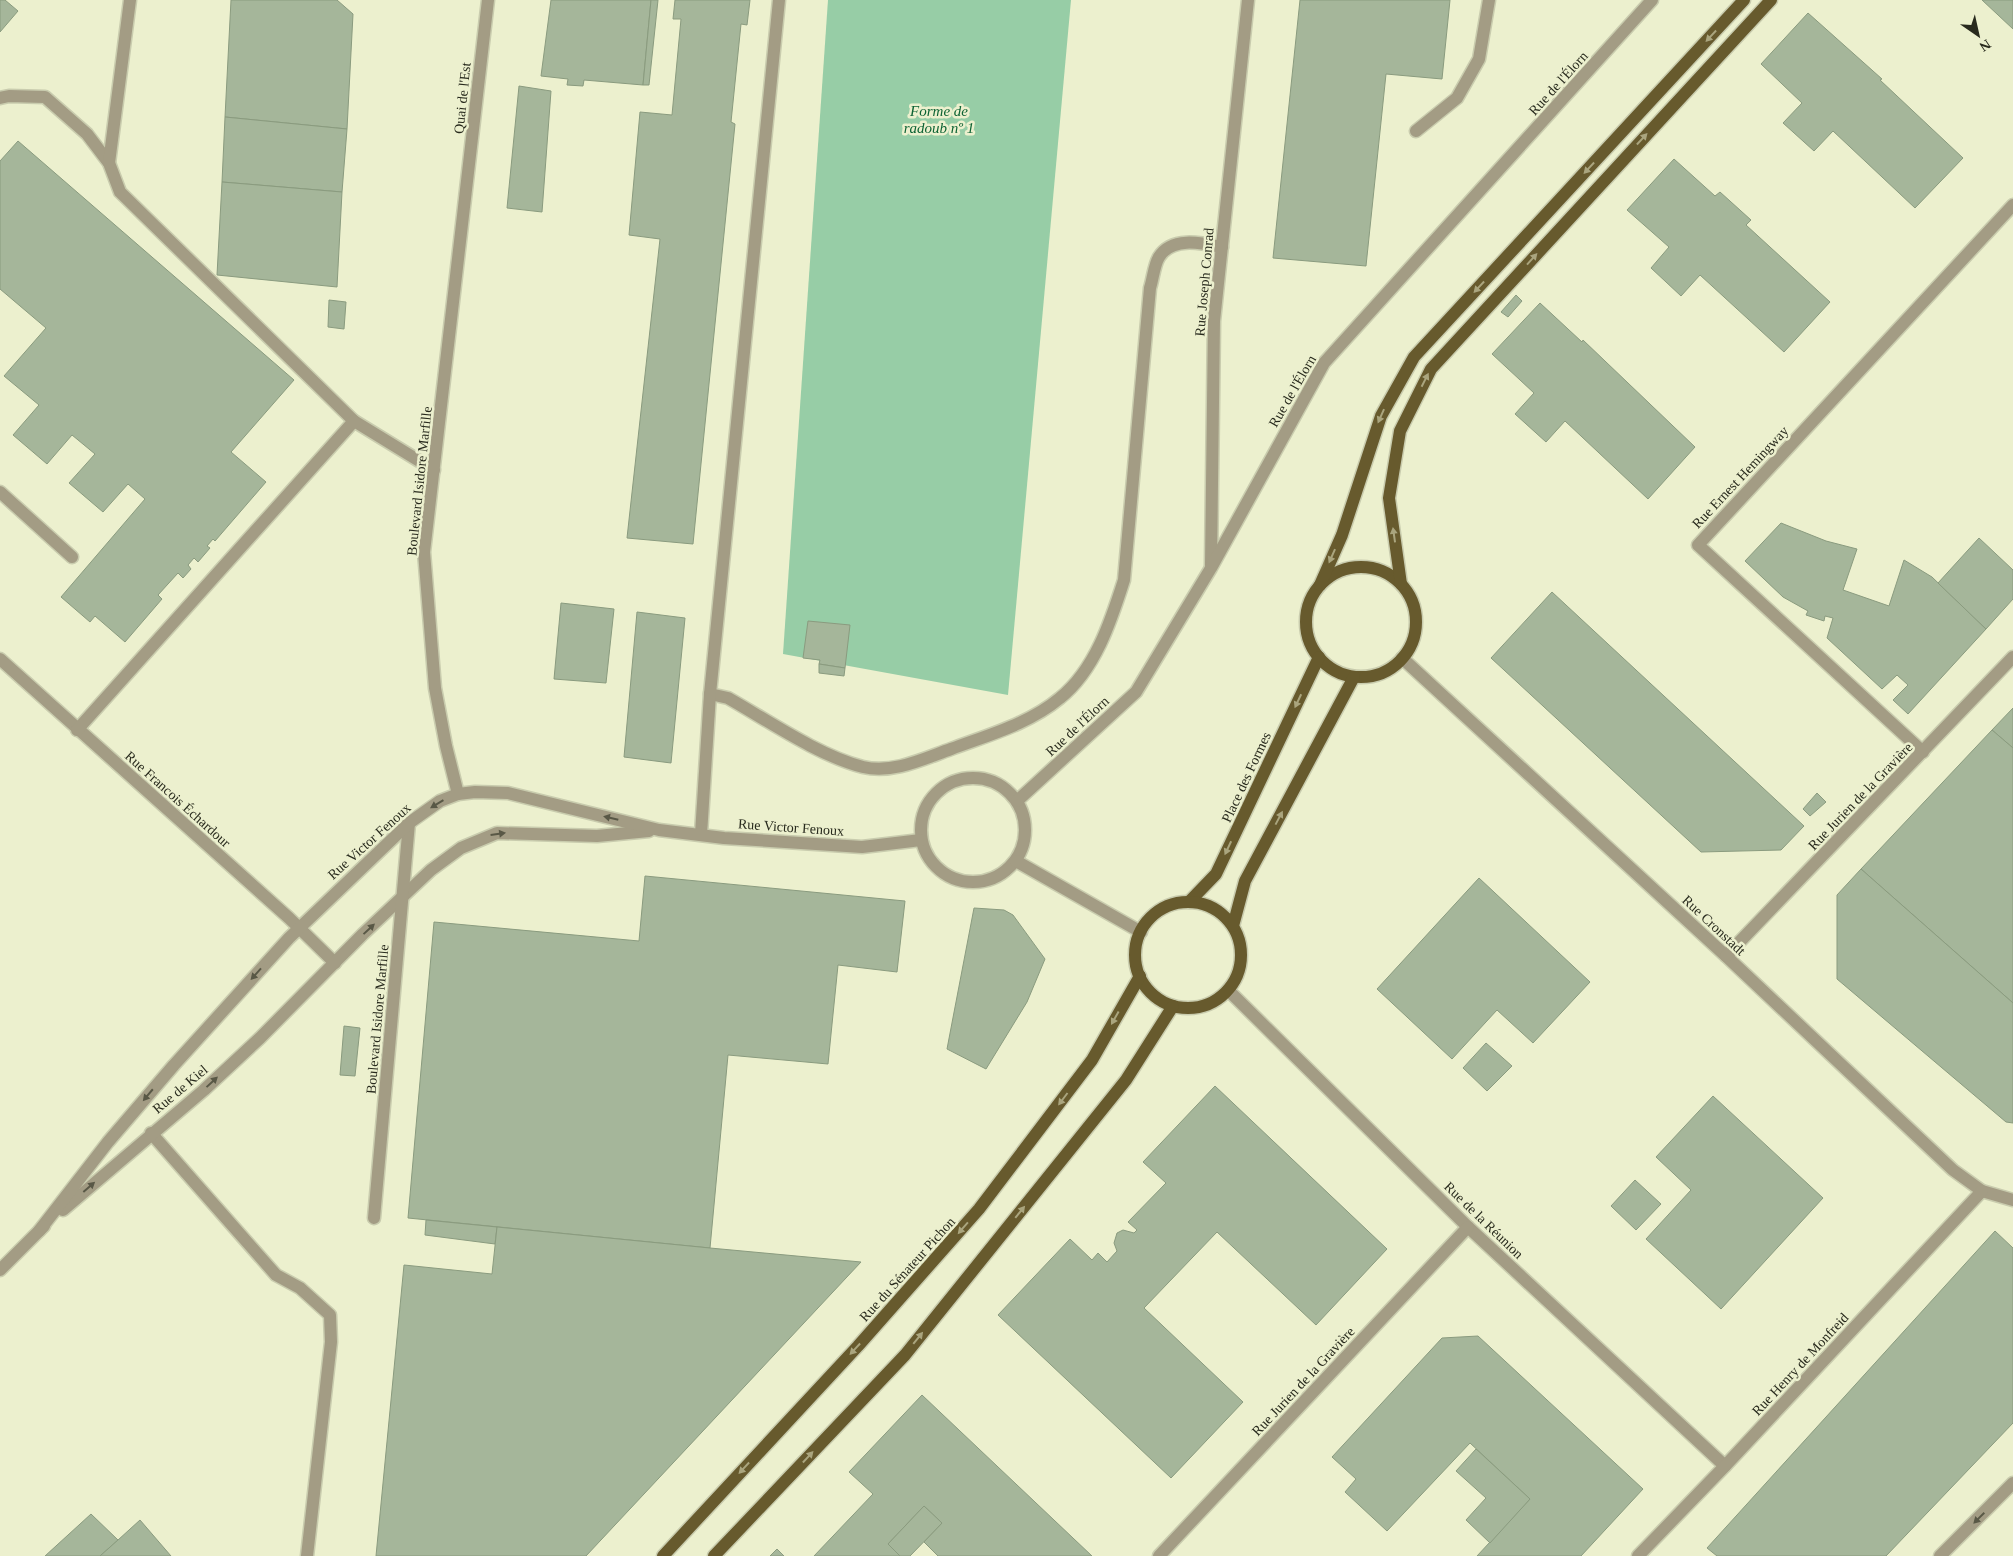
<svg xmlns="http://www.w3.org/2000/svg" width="2013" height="1556" font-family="Georgia,serif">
<rect width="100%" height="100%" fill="#ecf0ce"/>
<polygon fill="#97cda6" points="828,0 1071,0 1008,695 783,654"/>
<g fill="#a5b69a" stroke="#8a9b7f">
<polygon points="0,0 5,0 18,11 0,32"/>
<polygon points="231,0 337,0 353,14 347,129 225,117"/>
<polygon points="551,0 651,0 643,85 584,80 583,86 567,85 568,79 541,76"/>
<polygon points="651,0 658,0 649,85 643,85"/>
<polygon points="675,0 750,0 747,25 741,24 731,122 735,124 693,544 627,538 660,239 629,235 640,112 672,115 681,19 673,19"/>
<polygon points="1300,0 1450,0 1442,79 1386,74 1366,266 1273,258"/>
<polygon points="1982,0 2013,0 2013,29"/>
<polygon points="1808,13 1882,79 1880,80 1963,158 1915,208 1833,131 1814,151 1783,123 1802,103 1761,64"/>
<polygon points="519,86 551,91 542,212 507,208"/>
<polygon points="225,117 347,129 342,192 222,182"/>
<polygon points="18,141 294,380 231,452 266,482 215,541 213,539 207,546 210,548 198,562 194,558 188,565 191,569 183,578 178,573 158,595 162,599 125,642 95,616 90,622 61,597 145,499 128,484 103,512 69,483 95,454 72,435 47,464 13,435 39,405 4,376 46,328 0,289 0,161"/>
<polygon points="1674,159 1715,196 1720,192 1751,220 1746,225 1830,302 1784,352 1700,275 1681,296 1651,268 1669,247 1627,210"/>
<polygon points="222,182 342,192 337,287 217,275"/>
<polygon points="1516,295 1522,301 1508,317 1501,312"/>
<polygon points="329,300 346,302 344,329 328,327"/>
<polygon points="1540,303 1582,342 1583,340 1695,447 1648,499 1565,421 1546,442 1515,414 1534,393 1492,354"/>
<polygon points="1781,523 1826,541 1857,549 1843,590 1889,606 1904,560 1932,577 1986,629 1908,714 1893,700 1908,685 1897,675 1882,689 1827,638 1833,618 1825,616 1824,621 1806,615 1808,611 1783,597 1745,561"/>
<polygon points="1979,538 2013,570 2013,599 1986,629 1938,583"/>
<polygon points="1552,592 1804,826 1781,850 1701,852 1491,658"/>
<polygon points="561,603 614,609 606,683 554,679"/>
<polygon points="637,612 685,618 671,763 624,757"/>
<polygon points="808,621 850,625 845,668 819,664 820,660 803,658"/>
<polygon points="819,664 845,668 844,676 819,673"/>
<polygon points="2013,708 2013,748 1992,730"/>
<polygon points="1992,730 2013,748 2013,1003 1861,869"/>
<polygon points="1817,793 1826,802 1810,816 1803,809"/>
<polygon points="1861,869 2013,1003 2013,1123 2006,1122 1837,979 1837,895"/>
<polygon points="645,876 905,901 897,972 838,965 828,1064 728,1055 710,1248 408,1218 434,922 639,941"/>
<polygon points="1479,878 1590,982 1533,1043 1497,1010 1452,1059 1377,989"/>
<polygon points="974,908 1004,910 1013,915 1045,959 1027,1002 986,1069 947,1049"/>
<polygon points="344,1026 360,1028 355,1076 340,1075"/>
<polygon points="1486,1043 1512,1066 1487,1091 1463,1068"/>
<polygon points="1215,1086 1387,1249 1316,1325 1217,1232 1144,1308 1243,1402 1171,1478 998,1315 1070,1239 1092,1260 1098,1253 1107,1262 1117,1251 1114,1243 1117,1233 1123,1230 1134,1233 1137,1230 1128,1222 1166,1183 1143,1162"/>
<polygon points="1713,1096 1823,1198 1721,1309 1646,1239 1691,1190 1656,1157"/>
<polygon points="1635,1180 1661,1204 1636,1230 1611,1206"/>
<polygon points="426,1220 497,1227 495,1244 425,1235"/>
<polygon points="497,1227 710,1248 861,1262 586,1556 376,1556 404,1265 492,1274"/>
<polygon points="1995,1231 2013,1248 2013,1423 1886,1556 1717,1556 1707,1548"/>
<polygon points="1478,1336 1643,1489 1581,1556 1477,1556 1530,1499 1470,1443 1387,1531 1345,1492 1356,1479 1332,1457 1442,1338"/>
<polygon points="922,1395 1092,1556 938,1556 924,1542 942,1523 924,1506 888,1544 900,1556 814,1556 873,1494 849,1472"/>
<polygon points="1476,1449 1530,1499 1490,1543 1466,1520 1486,1498 1456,1471"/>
<polygon points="924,1506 942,1523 910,1556 900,1556 888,1544"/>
<polygon points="91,1514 118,1540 100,1556 45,1556"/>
<polygon points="140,1520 171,1556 100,1556 118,1540"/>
<polygon points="777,1549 784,1556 770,1556"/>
</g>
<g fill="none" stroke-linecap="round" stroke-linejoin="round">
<defs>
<g id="minor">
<path d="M 779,0 L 710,694 L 728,698 C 767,720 819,756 863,767 C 893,774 923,759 951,749 C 988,735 1029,724 1060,698 C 1095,670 1111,621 1124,580 L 1150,288 C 1153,279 1154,265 1159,257 C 1172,236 1202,243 1222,247"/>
<polyline points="0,98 9,96 45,97 87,134 109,163 120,192 354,421"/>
<polyline points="1416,131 1457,98 1479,59 1489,0"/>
<polyline points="109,163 130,0"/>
<polyline points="0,492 72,557"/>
<polyline points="1211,565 1214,321 1248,0"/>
<polyline points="1402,658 1726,956 1953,1170 1982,1191 2013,1200"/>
<polyline points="0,659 289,918 335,963"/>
<polyline points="77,730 354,421 434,470"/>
<polyline points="1923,752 1698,545 2013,205"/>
<circle cx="973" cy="830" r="52"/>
<polyline points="458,794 446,746 435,688 424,552 488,0"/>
<polyline points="1017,801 1136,692 1211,568 1324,363 1652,0"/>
<polyline points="701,834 710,694"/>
<polyline points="1016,861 1141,932"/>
<polyline points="1726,956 2013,657"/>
<polyline points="1228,990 1468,1227 1725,1466"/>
<polyline points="151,1133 276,1275 300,1288 330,1315 331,1342 307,1556"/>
<polyline points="63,1210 204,1090 260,1038 363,934 431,870 461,848 497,833 597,836 649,831"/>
<polyline points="374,1218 409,823"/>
<polyline points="39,1231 108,1142 174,1065 289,938 409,823 440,801 458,794 475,792 508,793 659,830 724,838 862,847 921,840"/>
<polyline points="0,1270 44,1226"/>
<polyline points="1159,1556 1468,1227"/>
<polyline points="1638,1556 1725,1466 1982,1191"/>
<polyline points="1940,1556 2013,1483"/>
</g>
<g id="major">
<circle cx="1361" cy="622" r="55"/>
<polyline points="1401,584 1389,498 1400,431 1431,369 1771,0"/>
<polyline points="1320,585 1342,535 1381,416 1414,357 1744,0"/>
<polyline points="1189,902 1216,874 1319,657"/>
<circle cx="1188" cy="955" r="53"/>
<polyline points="1233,926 1245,881 1354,677"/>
<polyline points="663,1556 858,1346 979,1209 1092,1060 1140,976"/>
<polyline points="714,1556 905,1355 1126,1080 1173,1006"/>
</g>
</defs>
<use href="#minor" stroke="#c9ccae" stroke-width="15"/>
<use href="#major" stroke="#c9ccae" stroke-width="15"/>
<use href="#minor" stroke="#a39c84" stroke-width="12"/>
<use href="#major" stroke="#675a2d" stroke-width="12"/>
</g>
<defs><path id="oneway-solid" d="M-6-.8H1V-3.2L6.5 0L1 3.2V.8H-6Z" transform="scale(1.25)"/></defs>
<g fill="#aaa57e">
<use href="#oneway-solid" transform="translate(1711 36) rotate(133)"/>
<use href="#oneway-solid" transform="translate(1642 139) rotate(-47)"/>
<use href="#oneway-solid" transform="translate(1589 168) rotate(133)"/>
<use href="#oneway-solid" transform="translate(1532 259) rotate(-48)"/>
<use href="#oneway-solid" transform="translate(1479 287) rotate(133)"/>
<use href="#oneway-solid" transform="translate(1425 380) rotate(-63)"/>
<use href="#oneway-solid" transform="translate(1381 416) rotate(114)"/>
<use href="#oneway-solid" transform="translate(1394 535) rotate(-98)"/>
<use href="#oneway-solid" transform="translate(1332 556) rotate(114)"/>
<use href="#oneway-solid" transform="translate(1298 701) rotate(115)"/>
<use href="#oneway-solid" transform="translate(1279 818) rotate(-62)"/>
<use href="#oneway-solid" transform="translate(1228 848) rotate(115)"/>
<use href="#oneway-solid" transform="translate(1115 1018) rotate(119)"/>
<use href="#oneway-solid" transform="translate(1063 1099) rotate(127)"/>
<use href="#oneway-solid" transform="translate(1020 1212) rotate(-51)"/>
<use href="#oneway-solid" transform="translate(963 1228) rotate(131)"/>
<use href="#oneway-solid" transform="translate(918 1338) rotate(-51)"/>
<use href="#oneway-solid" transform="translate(855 1349) rotate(133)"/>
<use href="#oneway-solid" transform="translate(808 1457) rotate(-47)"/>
<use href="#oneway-solid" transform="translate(744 1468) rotate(133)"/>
</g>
<g fill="#595846">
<use href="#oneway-solid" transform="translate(437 804) rotate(149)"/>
<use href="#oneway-solid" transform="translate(611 818) rotate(-167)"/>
<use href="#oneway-solid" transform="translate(498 834) rotate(-8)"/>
<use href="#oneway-solid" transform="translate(369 929) rotate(-43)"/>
<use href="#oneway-solid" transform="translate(256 974) rotate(132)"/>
<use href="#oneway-solid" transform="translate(212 1082) rotate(-43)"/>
<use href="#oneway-solid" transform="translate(148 1095) rotate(130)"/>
<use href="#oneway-solid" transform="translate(89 1187) rotate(-41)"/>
<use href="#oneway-solid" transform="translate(1979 1518) rotate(135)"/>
</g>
<g text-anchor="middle" stroke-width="5" stroke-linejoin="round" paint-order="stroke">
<g font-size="14" fill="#282a1d" stroke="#ecf0ce">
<text transform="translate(1558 83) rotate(-48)" y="5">Rue de l'Élorn</text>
<text transform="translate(462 98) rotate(-84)" y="5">Quai de l'Est</text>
<text transform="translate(1204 282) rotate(-85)" y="5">Rue Joseph Conrad</text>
<text transform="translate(1292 391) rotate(-60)" y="5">Rue de l'Élorn</text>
<text transform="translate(1740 477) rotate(-47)" y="5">Rue Ernest Hemingway</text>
<text transform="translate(419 481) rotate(-84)" y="5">Boulevard Isidore Marfille</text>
<text transform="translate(1077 726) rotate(-43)" y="5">Rue de l'Élorn</text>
<text transform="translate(1246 777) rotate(-65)" y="5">Place des Formes</text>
<text transform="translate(1860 796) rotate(-46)" y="5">Rue Jurien de la Gravière</text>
<text transform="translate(178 799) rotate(42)" y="5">Rue Francois Échardour</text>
<text transform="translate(791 827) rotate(4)" y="5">Rue Victor Fenoux</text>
<text transform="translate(369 841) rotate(-42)" y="5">Rue Victor Fenoux</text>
<text transform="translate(1714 925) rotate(43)" y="5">Rue Cronstadt</text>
<text transform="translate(377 1019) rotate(-85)" y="5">Boulevard Isidore Marfille</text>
<text transform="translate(180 1089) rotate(-40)" y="5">Rue de Kiel</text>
<text transform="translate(1484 1220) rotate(44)" y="5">Rue de la Réunion</text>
<text transform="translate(907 1269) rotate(-48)" y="5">Rue du Sénateur Pichon</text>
<text transform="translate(1800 1364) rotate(-47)" y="5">Rue Henry de Monfreid</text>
<text transform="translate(1303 1381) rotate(-47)" y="5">Rue Jurien de la Gravière</text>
</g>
<g font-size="15" font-style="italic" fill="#0d6334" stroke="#ecf0ce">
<text x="939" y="116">Forme de<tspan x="939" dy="17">radoub nº 1</tspan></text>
</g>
</g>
<g transform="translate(1978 35) rotate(146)" stroke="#ecf0ce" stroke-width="4" paint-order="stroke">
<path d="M0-4L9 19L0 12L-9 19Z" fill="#282a1d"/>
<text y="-8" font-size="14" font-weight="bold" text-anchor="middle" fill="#282a1d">N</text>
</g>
</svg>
